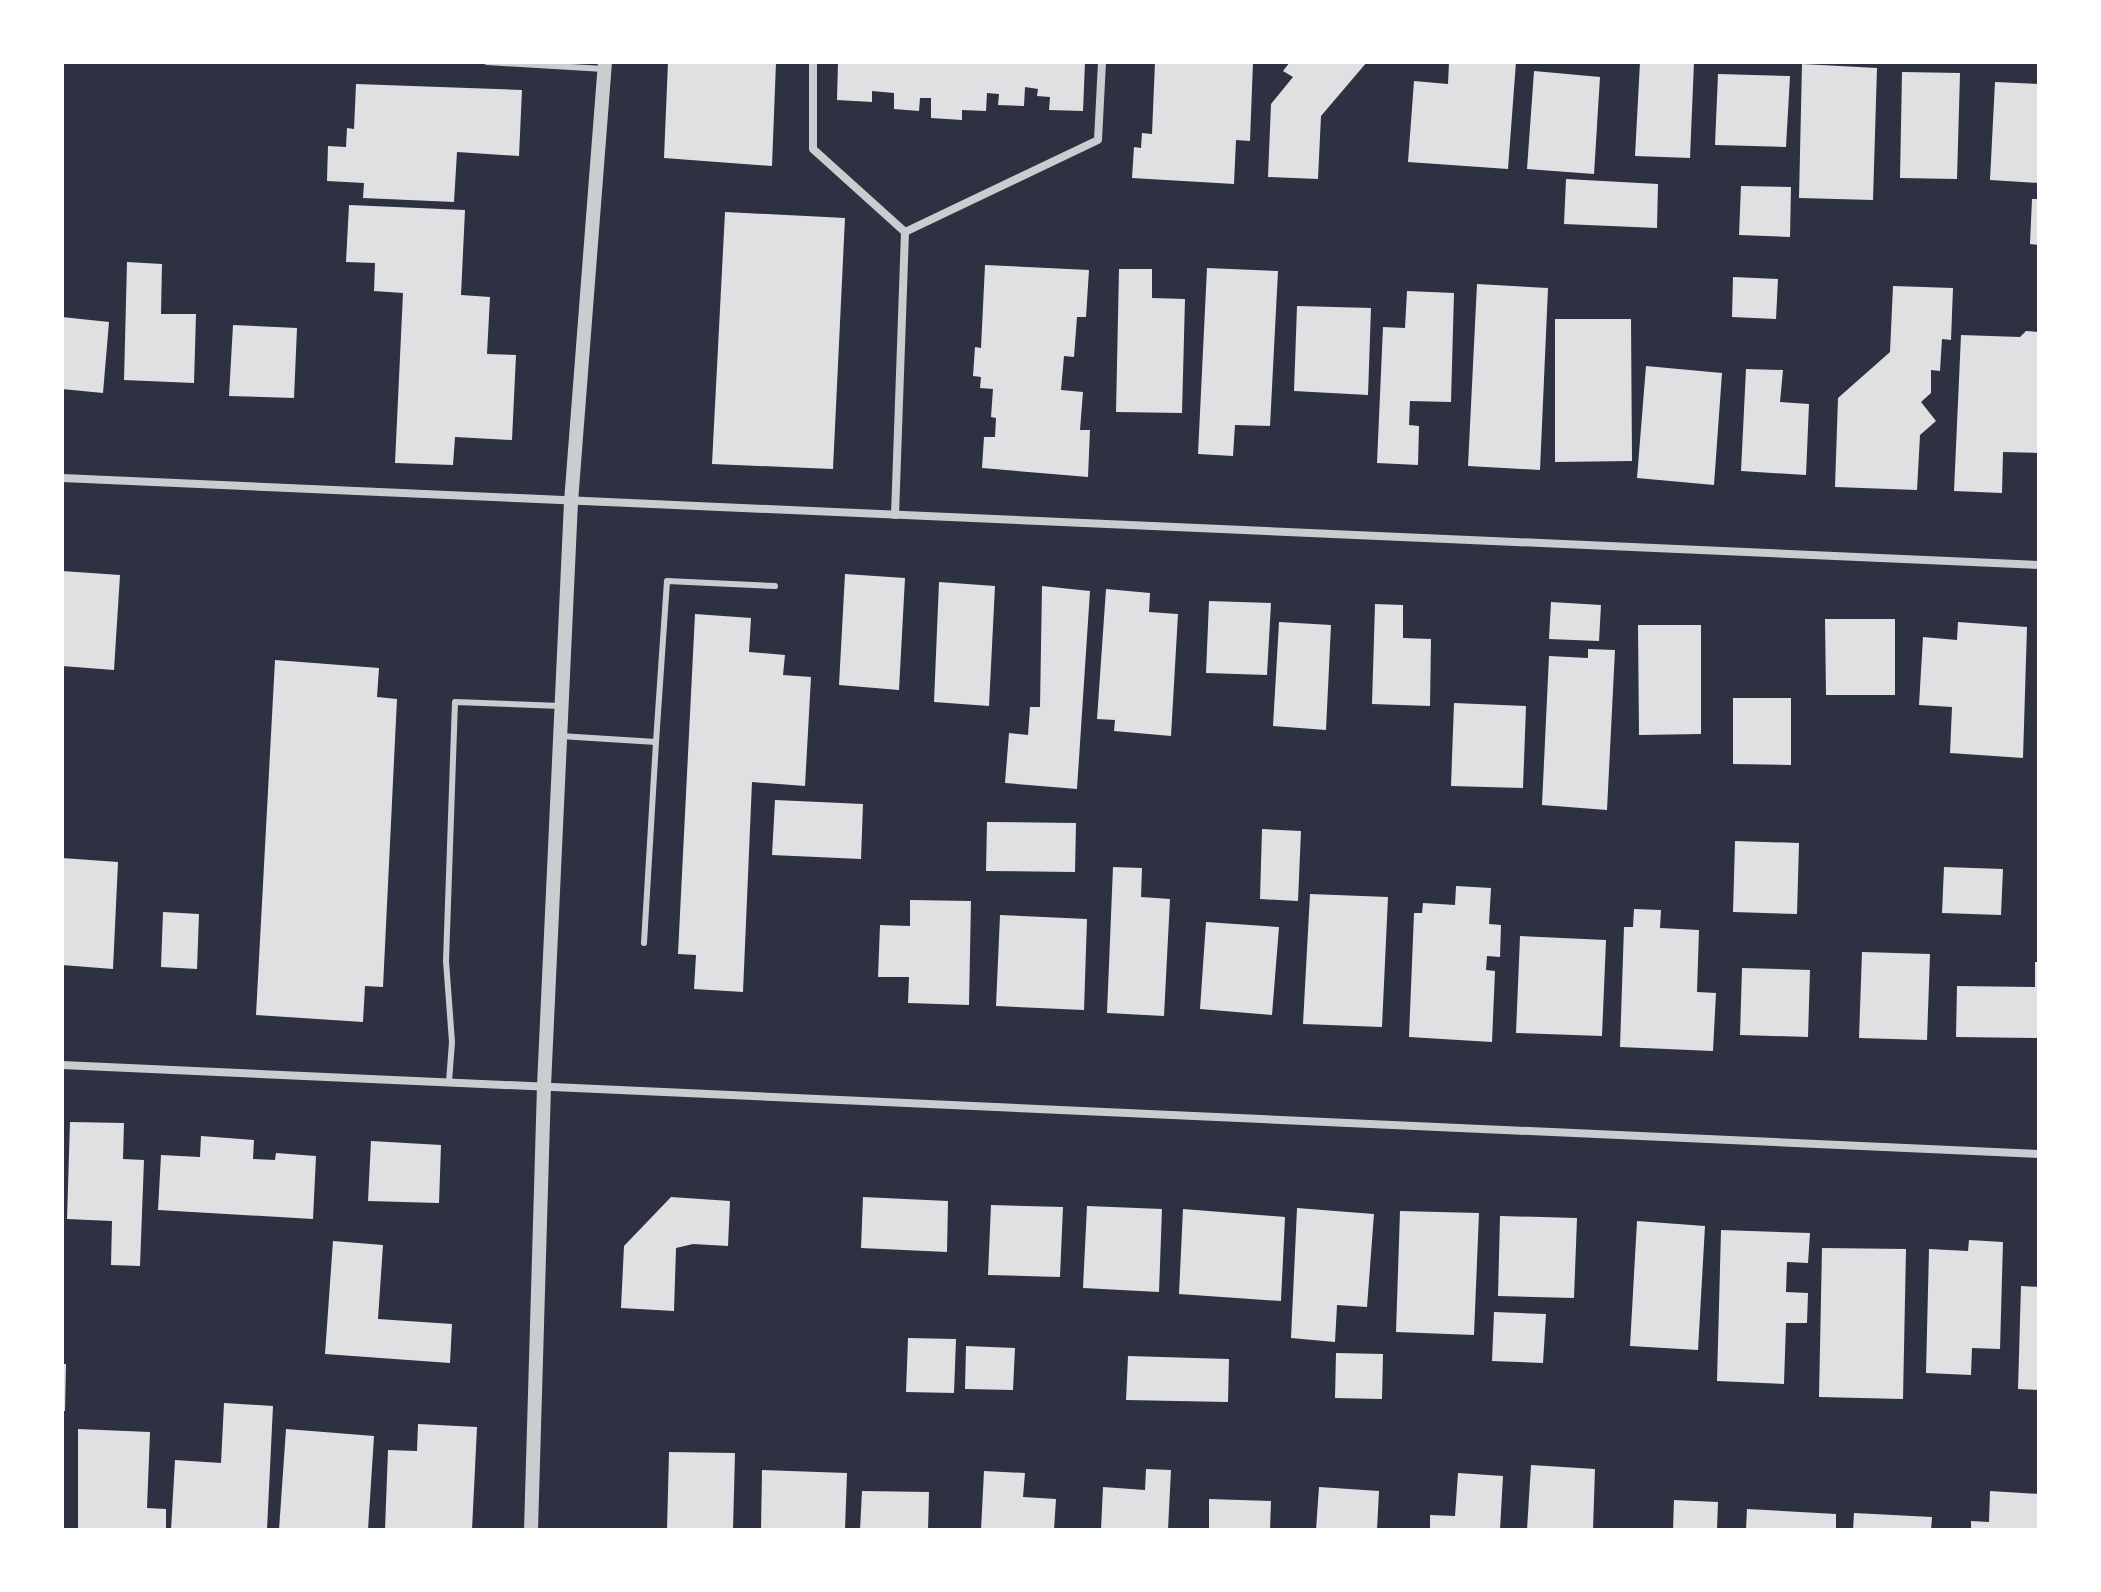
<svg xmlns="http://www.w3.org/2000/svg" width="2101" height="1592" font-family="'Archivo Narrow',sans-serif">
<rect width="100%" height="100%" fill="#2d3142"/>
<g fill="#e0e0e3">
<polygon points="668,62 776,62 772,166 664,158"/>
<polygon points="838,62 1085,62 1083,111 1049,110 1050,97 1037,96 1038,89 1025,87 1024,106 998,105 999,94 987,93 986,111 962,110 962,120 931,118 931,98 920,98 919,111 894,109 894,93 872,91 872,102 837,100"/>
<polygon points="1155,62 1253,62 1250,141 1236,140 1234,184 1132,178 1134,147 1141,148 1142,133 1152,134"/>
<polygon points="1290,62 1367,62 1321,116 1318,179 1268,177 1271,104 1293,77 1283,71"/>
<polygon points="1449,62 1516,62 1508,169 1408,162 1414,81 1448,84"/>
<polygon points="1640,62 1694,62 1690,158 1635,156"/>
<polygon points="1802,64 1877,68 1873,200 1799,198"/>
<polygon points="1534,71 1600,77 1594,174 1527,169"/>
<polygon points="1902,72 1960,73 1957,179 1900,178"/>
<polygon points="1718,74 1790,76 1786,147 1715,145"/>
<polygon points="1995,82 2039,84 2039,183 1990,180"/>
<polygon points="356,84 522,90 519,156 457,152 454,202 363,198 364,183 327,181 328,146 346,147 347,128 354,129"/>
<polygon points="1566,179 1658,184 1657,228 1564,224"/>
<polygon points="1741,186 1791,187 1790,237 1739,235"/>
<polygon points="2032,199 2039,199 2039,245 2030,244"/>
<polygon points="349,205 465,210 461,295 490,297 487,354 516,355 512,440 455,437 453,465 395,463 403,293 374,291 375,263 346,262"/>
<polygon points="725,212 845,218 833,469 712,464"/>
<polygon points="127,262 162,264 161,314 196,314 194,383 124,380"/>
<polygon points="985,265 1089,270 1086,317 1077,317 1074,357 1064,356 1061,390 1083,392 1080,430 1090,430 1088,477 982,468 984,437 995,437 996,418 991,417 993,389 980,388 981,377 973,376 975,347 981,348"/>
<polygon points="1207,268 1278,271 1270,426 1235,425 1233,456 1198,454"/>
<polygon points="1119,269 1152,269 1152,298 1185,299 1182,413 1116,412"/>
<polygon points="1733,277 1778,279 1776,319 1732,317"/>
<polygon points="1477,284 1548,288 1540,470 1468,466"/>
<polygon points="1893,286 1953,288 1951,340 1942,339 1940,371 1931,370 1931,393 1921,402 1936,421 1920,435 1917,490 1835,487 1838,398 1890,352"/>
<polygon points="1407,291 1454,293 1451,402 1410,401 1409,425 1419,426 1418,465 1377,463 1383,327 1405,328"/>
<polygon points="1297,306 1371,308 1368,395 1294,391"/>
<polygon points="62,317 109,322 103,393 62,389"/>
<polygon points="1555,319 1631,319 1632,461 1555,462"/>
<polygon points="233,325 297,328 294,398 229,396"/>
<polygon points="2026,331 2039,332 2039,453 2003,452 2002,493 1954,491 1961,335 2020,337"/>
<polygon points="1646,366 1722,373 1714,485 1637,478"/>
<polygon points="1746,369 1783,370 1780,402 1809,404 1806,475 1741,471"/>
<polygon points="62,571 120,575 114,670 62,666"/>
<polygon points="845,574 905,578 899,690 839,685"/>
<polygon points="939,582 995,586 989,706 934,702"/>
<polygon points="1042,586 1090,591 1077,789 1005,783 1009,733 1028,735 1030,707 1040,707"/>
<polygon points="1106,589 1150,593 1149,612 1178,614 1171,736 1114,731 1115,720 1097,719"/>
<polygon points="1209,601 1271,603 1267,675 1206,673"/>
<polygon points="1551,602 1601,605 1599,641 1549,639"/>
<polygon points="1375,604 1403,605 1403,638 1431,639 1430,706 1372,704"/>
<polygon points="695,614 751,618 749,652 785,655 783,675 811,677 805,786 752,782 743,992 694,989 696,955 678,954"/>
<polygon points="1825,619 1895,619 1895,695 1826,695"/>
<polygon points="1279,622 1331,625 1326,730 1273,726"/>
<polygon points="1958,622 2027,627 2023,758 1950,753 1952,707 1919,705 1923,637 1957,640"/>
<polygon points="1638,625 1701,625 1701,734 1639,735"/>
<polygon points="1588,649 1615,650 1607,810 1542,805 1549,656 1588,658"/>
<polygon points="275,660 379,668 377,697 397,699 383,987 365,986 363,1022 256,1015"/>
<polygon points="1733,698 1791,698 1791,765 1733,764"/>
<polygon points="1454,703 1526,706 1523,788 1451,786"/>
<polygon points="775,800 863,804 861,859 772,855"/>
<polygon points="987,822 1076,823 1075,872 986,871"/>
<polygon points="1262,829 1301,831 1298,901 1260,899"/>
<polygon points="1735,841 1799,843 1797,914 1733,912"/>
<polygon points="62,858 118,862 113,969 62,965"/>
<polygon points="1113,867 1142,868 1141,897 1170,899 1164,1016 1107,1013"/>
<polygon points="1944,867 2003,869 2001,915 1942,913"/>
<polygon points="1456,886 1491,888 1489,924 1501,925 1500,957 1487,956 1486,970 1495,971 1492,1042 1409,1037 1414,913 1422,913 1423,903 1455,905"/>
<polygon points="1310,894 1388,897 1382,1027 1303,1024"/>
<polygon points="910,900 971,901 969,1005 908,1003 909,977 878,977 880,925 910,926"/>
<polygon points="1634,909 1661,910 1660,928 1699,930 1697,992 1716,993 1713,1051 1620,1047 1624,927 1633,927"/>
<polygon points="163,912 199,914 197,969 161,967"/>
<polygon points="1000,915 1087,919 1084,1010 996,1006"/>
<polygon points="1206,922 1279,927 1272,1015 1200,1009"/>
<polygon points="1520,936 1606,940 1602,1036 1516,1033"/>
<polygon points="1862,952 1930,954 1927,1040 1859,1038"/>
<polygon points="2035,962 2039,962 2039,1038 1956,1037 1957,986 2035,987"/>
<polygon points="1742,968 1810,970 1808,1037 1740,1035"/>
<polygon points="70,1122 124,1123 123,1159 144,1160 140,1266 111,1265 112,1221 67,1219"/>
<polygon points="201,1136 254,1140 253,1159 275,1160 276,1153 316,1156 313,1219 158,1210 161,1155 200,1157"/>
<polygon points="371,1141 441,1145 439,1203 368,1201"/>
<polygon points="671,1197 730,1201 728,1246 693,1244 676,1248 674,1311 621,1308 624,1246"/>
<polygon points="863,1197 948,1201 947,1252 861,1248"/>
<polygon points="991,1205 1063,1207 1060,1277 988,1275"/>
<polygon points="1087,1206 1162,1209 1159,1292 1083,1288"/>
<polygon points="1297,1208 1374,1214 1367,1307 1337,1305 1335,1342 1291,1338"/>
<polygon points="1183,1209 1285,1217 1281,1301 1179,1294"/>
<polygon points="1400,1211 1479,1213 1474,1335 1396,1332"/>
<polygon points="1500,1216 1577,1218 1574,1298 1498,1296"/>
<polygon points="1637,1221 1705,1226 1698,1350 1630,1346"/>
<polygon points="1721,1230 1810,1233 1808,1263 1787,1262 1786,1292 1808,1293 1807,1323 1786,1323 1784,1384 1717,1381"/>
<polygon points="1969,1240 2003,1242 2000,1349 1972,1348 1971,1375 1926,1373 1929,1249 1968,1251"/>
<polygon points="333,1241 383,1245 378,1319 452,1324 450,1363 325,1354"/>
<polygon points="1822,1248 1906,1249 1903,1399 1819,1397"/>
<polygon points="2021,1286 2039,1287 2039,1390 2018,1389"/>
<polygon points="1494,1312 1546,1314 1543,1363 1492,1361"/>
<polygon points="908,1338 956,1339 954,1393 906,1392"/>
<polygon points="966,1346 1015,1348 1013,1390 965,1389"/>
<polygon points="1336,1353 1383,1354 1382,1399 1335,1398"/>
<polygon points="1128,1356 1229,1359 1228,1402 1126,1400"/>
<polygon points="62,1364 66,1364 65,1411 62,1411"/>
<polygon points="224,1403 273,1406 267,1530 171,1530 175,1460 221,1463"/>
<polygon points="418,1424 477,1427 472,1530 385,1530 388,1450 417,1451"/>
<polygon points="78,1429 150,1432 147,1508 166,1509 166,1530 78,1530"/>
<polygon points="286,1429 374,1436 368,1530 279,1530"/>
<polygon points="669,1452 735,1453 733,1530 667,1530"/>
<polygon points="1531,1465 1595,1469 1593,1530 1527,1530"/>
<polygon points="1146,1469 1171,1470 1168,1530 1101,1530 1103,1487 1145,1490"/>
<polygon points="762,1470 847,1473 845,1530 761,1530"/>
<polygon points="984,1471 1025,1473 1023,1497 1056,1499 1054,1530 981,1530"/>
<polygon points="1458,1473 1503,1476 1500,1530 1430,1530 1430,1515 1455,1516"/>
<polygon points="1319,1487 1379,1491 1377,1530 1316,1530"/>
<polygon points="862,1491 929,1492 928,1530 860,1530"/>
<polygon points="1990,1491 2039,1494 2039,1530 1971,1530 1971,1521 1989,1522"/>
<polygon points="1209,1499 1271,1501 1270,1530 1209,1530"/>
<polygon points="1674,1500 1718,1502 1717,1530 1673,1530"/>
<polygon points="1747,1509 1836,1514 1836,1530 1746,1530"/>
<polygon points="1854,1513 1932,1517 1931,1530 1853,1530"/>
</g>
<g fill="none" stroke-linecap="round" stroke-linejoin="round">
<g stroke="#caccd0" stroke-width="6">
<polyline points="487,62 604,69"/>
<polyline points="560,736 656,742 667,581 775,586"/>
<polyline points="644,943 656,742"/>
<polyline points="449,1082 452,1042 446,961 455,702 561,706"/>
</g>
<g stroke="#caccd0" stroke-width="8">
<polyline points="813,62 813,149 905,232"/>
<polyline points="62,478 2039,565"/>
<polyline points="895,515 905,232 1098,140 1102,62"/>
<polyline points="62,1065 2039,1154"/>
</g>
<polyline stroke="#caccd0" stroke-width="14" points="531,1530 544,1086 571,502 605,62"/>
</g>
<rect width="2101" height="1592" fill="none" stroke="#ffffff" stroke-width="128"/>
</svg>
